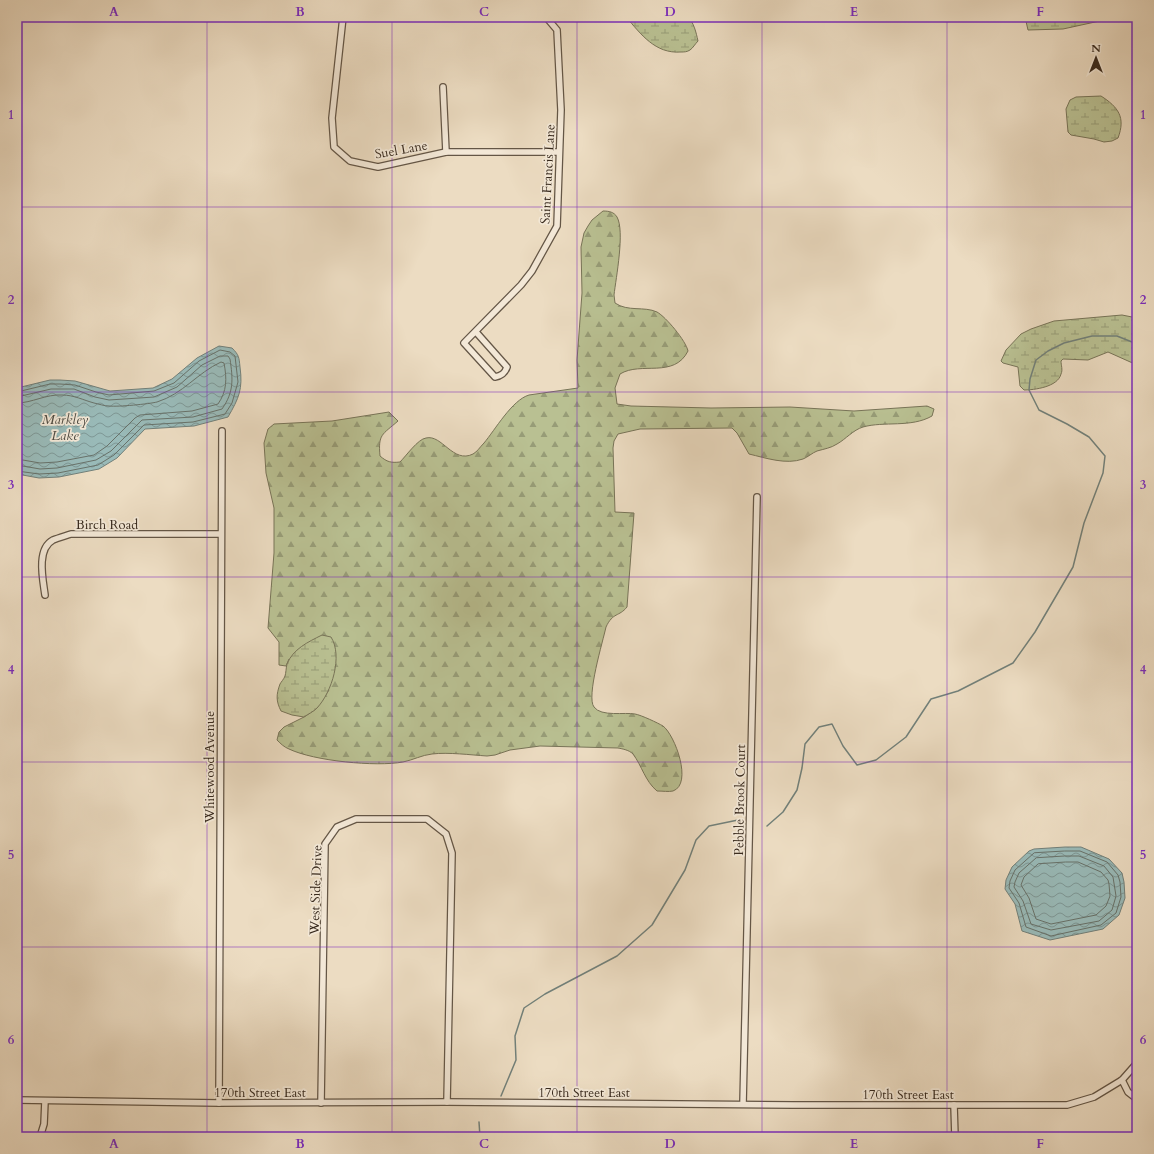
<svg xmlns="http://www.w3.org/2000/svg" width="1154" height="1154" font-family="Cardo,serif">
<defs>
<pattern id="forest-firs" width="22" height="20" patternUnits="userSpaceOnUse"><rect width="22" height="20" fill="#b9c092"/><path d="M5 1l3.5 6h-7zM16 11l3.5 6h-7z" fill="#979c77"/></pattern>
<pattern id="wetland-marsh" width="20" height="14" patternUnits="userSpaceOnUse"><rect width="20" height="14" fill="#b9c092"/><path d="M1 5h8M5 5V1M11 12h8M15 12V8" fill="none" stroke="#979c77"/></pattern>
<pattern id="water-waves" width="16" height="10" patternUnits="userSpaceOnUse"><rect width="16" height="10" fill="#99bab8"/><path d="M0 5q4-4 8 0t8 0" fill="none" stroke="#7e9795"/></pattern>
</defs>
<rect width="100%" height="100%" fill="#ecdcc2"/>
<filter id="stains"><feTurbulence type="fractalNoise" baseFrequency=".005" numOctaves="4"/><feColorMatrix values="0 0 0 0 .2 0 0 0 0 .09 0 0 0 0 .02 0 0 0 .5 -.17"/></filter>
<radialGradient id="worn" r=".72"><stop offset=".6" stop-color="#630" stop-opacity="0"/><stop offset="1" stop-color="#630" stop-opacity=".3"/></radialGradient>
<path fill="url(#forest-firs)" stroke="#787458" d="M 603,211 C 609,211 614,212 617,217 C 625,231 616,278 614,295 L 615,303 C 628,312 644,306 657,312 C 666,317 686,341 688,351 C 674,379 641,361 620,374 L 615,388 L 617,404 L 631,406 L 711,408 L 790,407 L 854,411 L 927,406 L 934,409 L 932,416 C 911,428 884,421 863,427 C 853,430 846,439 837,444 C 831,448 824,449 817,451 C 812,453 808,457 803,459 C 786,465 766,458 749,454 L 737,433 L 732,428 L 640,429 L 618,434 L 614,441 L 613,448 L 615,512 L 634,513 L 627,607 C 619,617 613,612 606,627 C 603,641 586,697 594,707 C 601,717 625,712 635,714 C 641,715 658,723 663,726 C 675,735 693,784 673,791 C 669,792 662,791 657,791 C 645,781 642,766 633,754 C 629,750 623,749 618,748 L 540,746 L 510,750 L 495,755 L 487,756 C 471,755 448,752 432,754 C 422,755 413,760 403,762 C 376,767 314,761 289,749 C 284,747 281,744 277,740 L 279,732 L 284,727 L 304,717 L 316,709 L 329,690 L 289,659 L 286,666 L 279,665 L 279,642 L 268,628 L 274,553 L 274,508 L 266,473 L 264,443 L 268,429 L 274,424 L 332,421 L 389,412 L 398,421 C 382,435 378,434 380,456 C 387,462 391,463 400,462 C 406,456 418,439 426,438 C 442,434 453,464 473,454 C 477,452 480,447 484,443 C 495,430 512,400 529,395 L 578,388 L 577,360 L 582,293 L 581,247 L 584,233 L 588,226 L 592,220 Z"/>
<g fill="url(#wetland-marsh)" stroke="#787458">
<path d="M 626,17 L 688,17 C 694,23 696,32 698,41 C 695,44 693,48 690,50 C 687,52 684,52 681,52 C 655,54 641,34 626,17 Z"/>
<polygon points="1025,17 1118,17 1063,29 1028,30"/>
<path d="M 1101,96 C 1118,107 1126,117 1118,138 L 1112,141 L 1104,142 L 1094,139 L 1071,135 L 1068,132 L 1066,109 L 1070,100 L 1076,97 Z"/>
<path d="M 1122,315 L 1137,318 L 1137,365 L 1108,352 L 1088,360 L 1063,359 L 1061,361 C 1061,365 1063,370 1061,374 C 1058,387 1034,390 1024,390 L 1020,386 L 1018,367 L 1003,363 L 1001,361 L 1006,350 L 1021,334 L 1031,329 L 1054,321 Z"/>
<path d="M 322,635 L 331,637 C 343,656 332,692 317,708 C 313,712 308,714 304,717 L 292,715 L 281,711 C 276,701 276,695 280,684 C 281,682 284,679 285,676 C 286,673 286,668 287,664 C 293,649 308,642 322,635 Z"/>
</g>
<g fill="url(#water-waves)" stroke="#72807a">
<path d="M 219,346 L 232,348 C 239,355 239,357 240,367 C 243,389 239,398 228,417 L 194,426 L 145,429 L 117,458 L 99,469 L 59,477 L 39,478 L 17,474 L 17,388 L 50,380 L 60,380 L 75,381 L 110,391 L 153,388 L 172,379 L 197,358 Z"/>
<polygon points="1065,847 1081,847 1109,859 1122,873 1124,882 1125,898 1119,915 1103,929 1050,940 1022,931 1015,904 1005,889 1006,880 1012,867 1029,851 1034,849"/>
</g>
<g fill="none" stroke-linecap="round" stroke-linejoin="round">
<g stroke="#68726a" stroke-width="1">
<polyline points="17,392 50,384 60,384 75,385 96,392 109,395 154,391 174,383 199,361 220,350 230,352 235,356 238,382 232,403 225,414 193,422 144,425 114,455 98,465 58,473 39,474 17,471"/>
<path d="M 17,397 L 51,389 L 74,389 L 95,397 L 109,400 L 154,397 L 177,387 L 202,365 L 220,356 L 228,356 L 230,359 C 233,379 234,392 222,409 L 193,417 L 142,420 L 111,451 L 96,460 L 57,468 L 40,469 L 17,465"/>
<path d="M 17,403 C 32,403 46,394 62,395 C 74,395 83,400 94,403 C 99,404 104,406 109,406 C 118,407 149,404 157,402 C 183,394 197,373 221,362 L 224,363 C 227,379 227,391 218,404 L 192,411 L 140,415 L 135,418 L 107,446 L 94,455 L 57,462 L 40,463 L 17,459"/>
<polygon points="1065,851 1080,851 1107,862 1118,875 1120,882 1121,897 1116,913 1101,925 1051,936 1026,927 1019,903 1009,888 1010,881 1015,870 1034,853"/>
<polygon points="1065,856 1079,856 1104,866 1113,877 1116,896 1112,910 1099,921 1051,930 1031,924 1023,901 1014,887 1015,882 1019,873 1036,858"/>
<polygon points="1066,862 1078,862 1101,872 1108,880 1109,884 1110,896 1106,906 1096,915 1051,924 1036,919 1029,898 1021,885 1024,877 1038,864"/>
</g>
<g stroke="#72807a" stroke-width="1.5">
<polyline points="767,826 783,812 797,790 802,768 805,744 819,727 832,724 843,746 857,765 876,760 906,737 931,699 958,691 1013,663 1035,632 1073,567 1084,523 1103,473 1105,456 1089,437 1067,424 1039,410 1029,390 1030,379 1036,360 1048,351 1064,343 1092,336 1117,336 1137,344"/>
<polyline points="501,1096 516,1060 515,1036 524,1008 545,994 617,956 652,925 685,870 696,840 709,826 738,820"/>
<polyline points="479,1122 480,1137"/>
</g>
<defs>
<g id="minor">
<polyline points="343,17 332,118 334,147 350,161 378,167 446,152 559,152"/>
<polyline points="443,87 446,152"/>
<path d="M 476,332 L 507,367 C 505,373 502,376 495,377 L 464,343 L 521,285 L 532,271 L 557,226 L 561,110 L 557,30 L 546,17"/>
<path d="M 45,595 C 43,580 36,549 53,540 C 58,538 65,536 71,534 L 221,534"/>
<polyline points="1122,1080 1128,1092 1137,1099"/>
<polyline points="17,1100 219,1103 447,1102 793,1105 1067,1105 1094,1097 1122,1080 1137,1063"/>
<polyline points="219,1103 222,431"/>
<polyline points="321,1103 325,844 337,827 356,819 427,819 446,834 452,853 447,1102"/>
<polyline points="743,1104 757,497"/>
<polyline points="954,1105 955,1137"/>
<polyline points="40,1137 44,1124 45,1101"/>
</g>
</defs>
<use href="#minor" stroke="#645646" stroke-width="8"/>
<use href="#minor" stroke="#f3e8d7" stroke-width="5.5"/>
</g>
<path fill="none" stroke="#7b2cbf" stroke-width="1" stroke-opacity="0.55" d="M 207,17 L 207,1137M 392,17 L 392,1137M 577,17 L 577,1137M 762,17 L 762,1137M 947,17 L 947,1137M 17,207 L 1137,207M 17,392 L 1137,392M 17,577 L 1137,577M 17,762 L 1137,762M 17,947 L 1137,947"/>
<g text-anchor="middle" stroke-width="3.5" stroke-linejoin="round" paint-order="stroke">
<g font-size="13" fill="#37291d" stroke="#f3e8d7">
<text transform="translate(401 149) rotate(-10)" y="5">Suel Lane</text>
<text transform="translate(547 174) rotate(-87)" y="5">Saint Francis Lane</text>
<text x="107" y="529">Birch Road</text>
<text transform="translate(209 767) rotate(-90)" y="5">Whitewood Avenue</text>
<text transform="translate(739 800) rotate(-89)" y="5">Pebble Brook Court</text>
<text transform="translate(315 890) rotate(-88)" y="5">West Side Drive</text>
<text x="260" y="1097">170th Street East</text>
<text x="584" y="1097">170th Street East</text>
<text x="908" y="1099">170th Street East</text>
</g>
<g font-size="14" font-style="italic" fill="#504d44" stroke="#f3e8d7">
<text x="65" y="424">Markley<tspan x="65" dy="16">Lake</tspan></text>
</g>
</g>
<rect width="1154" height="1154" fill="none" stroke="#ecdcc2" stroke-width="44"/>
<g transform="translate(1096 58)" stroke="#f3e8d7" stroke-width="3" paint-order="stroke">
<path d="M0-3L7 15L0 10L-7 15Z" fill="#37291d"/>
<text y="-6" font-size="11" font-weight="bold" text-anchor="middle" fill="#37291d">N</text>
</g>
<rect x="22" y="22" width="1110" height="1110" fill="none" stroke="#7b2cbf" stroke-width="1.5"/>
<g font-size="13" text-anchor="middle" font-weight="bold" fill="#7b2cbf">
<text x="114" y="16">A</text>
<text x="300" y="16">B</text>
<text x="484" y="16">C</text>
<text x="670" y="16">D</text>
<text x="854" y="16">E</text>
<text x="1040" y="16">F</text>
<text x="11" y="119">1</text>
<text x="1143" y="119">1</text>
<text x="11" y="304">2</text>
<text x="1143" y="304">2</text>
<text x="11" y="489">3</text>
<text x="1143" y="489">3</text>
<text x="11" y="674">4</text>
<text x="1143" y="674">4</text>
<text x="11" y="859">5</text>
<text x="1143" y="859">5</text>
<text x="11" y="1044">6</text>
<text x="1143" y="1044">6</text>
<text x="114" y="1148">A</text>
<text x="300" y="1148">B</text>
<text x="484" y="1148">C</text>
<text x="670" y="1148">D</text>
<text x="854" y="1148">E</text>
<text x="1040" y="1148">F</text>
</g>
<rect width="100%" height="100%" filter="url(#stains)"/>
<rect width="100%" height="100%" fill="url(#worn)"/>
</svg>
